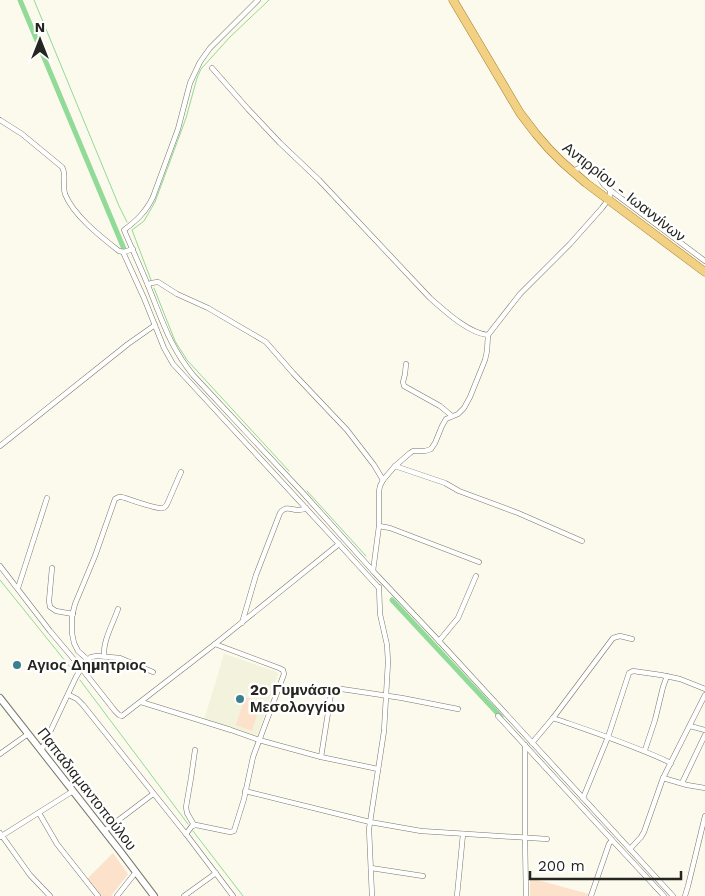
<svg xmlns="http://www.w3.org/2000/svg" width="705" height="896" font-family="'Work Sans',sans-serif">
<rect width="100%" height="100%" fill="#fbfaec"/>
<polygon fill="#f3f2dc" points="224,654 277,672 278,674 257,737 204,720"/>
<g fill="#fce1cb">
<polygon points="245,697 261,702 252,731 236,725"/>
<polygon points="113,853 128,874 111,896 97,896 85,881"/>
<polygon points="530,878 589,894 588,896 530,896"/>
</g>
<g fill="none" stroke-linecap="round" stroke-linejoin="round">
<g stroke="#91da98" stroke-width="1">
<polyline points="34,0 119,206 127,222"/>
<polyline points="151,280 132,230 144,221 155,202 186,118 197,78 201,69 230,37 269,0"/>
<polyline points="154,288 175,341 187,360 289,471"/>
<polyline points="307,491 366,556"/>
<polyline points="0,580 74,672"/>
<polyline points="80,680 188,824"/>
<polyline points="193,831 243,896"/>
</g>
<g stroke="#91da98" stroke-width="5">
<polyline points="20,0 124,249"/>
<polyline points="392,600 501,717"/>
</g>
<defs>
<g id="minor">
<path d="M 258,0 L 210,48 L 200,62 L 190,83 L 178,129 L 153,197 C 146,212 136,221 124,230 C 132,249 141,268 149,288 C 162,320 170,347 193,375 L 303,493 L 373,571"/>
<path d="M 212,68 L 248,109 L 280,143 L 319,180 L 430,298 C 445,311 468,333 488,335"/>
<path d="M 0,120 L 22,134 L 62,167 C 67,175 62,185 65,194 C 73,215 101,237 119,251 L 124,252 L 133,249"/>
<polyline points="573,171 589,163 604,185 610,190 705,261"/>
<polyline points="610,190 610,195 608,200 602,208 570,244 520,294 488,335 487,351 485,360 470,397 464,408 458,414 446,419 442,426 435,443 431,449 425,451 413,451 410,453 395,466 383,480 380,486 379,491 379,526 373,571 439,641 673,896"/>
<polyline points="123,252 144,298 164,348 173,364 339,544"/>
<polyline points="148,285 151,283 158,282 177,294 208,308 266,342 293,373 347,430 374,465 383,480"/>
<polyline points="406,364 405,374 403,382 404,386 440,406 452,416"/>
<polyline points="0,446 128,344 155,325"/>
<polyline points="395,466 445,483 459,491 518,513 582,541"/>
<polyline points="379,526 390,528 479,562"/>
<polyline points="0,566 50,631 82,669 115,711 119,715 122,716 215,644 339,544 379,588"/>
<polyline points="52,568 49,601 50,607 56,611 73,614"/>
<polyline points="18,588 47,498"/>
<path d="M 242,623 L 256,575 L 280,513 C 288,502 295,515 306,508"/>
<path d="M 632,639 L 620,636 L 613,638 L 553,718 C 593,732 633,745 671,763"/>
<polyline points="439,641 458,618 476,576"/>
<path d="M 104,656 C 103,640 113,624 118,609"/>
<path d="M 88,660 L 78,651 L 74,643 L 72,633 L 72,616 L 75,604 L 95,556 L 115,499 L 119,497 L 122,497 C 128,499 158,510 163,508 C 166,507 167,505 168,502 L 181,472"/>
<polyline points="69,695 77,699 83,705 186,834 233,896"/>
<polyline points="141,702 231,730 259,740 321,757 378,769"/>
<polyline points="498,716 612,840"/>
<polyline points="690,726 705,730"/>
<polyline points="532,743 553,718"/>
<polyline points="525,745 525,838 526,896"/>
<polyline points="645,750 655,720 663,687 667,676"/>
<polyline points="41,751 76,677 85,662 91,657 97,656 120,658 153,672"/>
<polyline points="0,754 28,734"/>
<polyline points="321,757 331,694 333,690 335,688 402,698 458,709"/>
<polyline points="663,778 687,785 705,788"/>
<polyline points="682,783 705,735"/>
<polyline points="245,791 370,822 421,831 547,839"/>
<polyline points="583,798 608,737 629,673 633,671 661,675 680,679 705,689"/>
<polyline points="39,813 57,844 98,896"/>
<polyline points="194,825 187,813 186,807 191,778 195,750"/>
<polyline points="104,831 153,794"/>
<polyline points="0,833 30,875 50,896"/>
<polyline points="186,834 192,826 196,825 230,832 234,831 244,799 253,757 284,674 283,670 279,668 215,644"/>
<polyline points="0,837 73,791"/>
<polyline points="630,849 641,837 644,832 663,778 705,695"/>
<polyline points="371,868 423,876"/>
<polyline points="117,896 136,872"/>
<polyline points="184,896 216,873"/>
<polyline points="372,896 369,829 384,731 388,662 387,645 380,614 379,587"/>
<polyline points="457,896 463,834"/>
<polyline points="591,896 609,844 612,840 664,896"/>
<polyline points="685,896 688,886 705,816"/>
</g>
<polyline id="secondary" points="0,698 120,851 154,896"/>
<polyline id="primary" points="453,0 520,113 536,134 549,149 562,162 586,183 705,272"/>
</defs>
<use href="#minor" stroke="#79786b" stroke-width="5.5"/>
<use href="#secondary" stroke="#79786b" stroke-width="8"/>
<use href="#primary" stroke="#a5802c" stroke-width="9"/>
<use href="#minor" stroke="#fff" stroke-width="4.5"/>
<use href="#secondary" stroke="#fff" stroke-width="6"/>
<use href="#primary" stroke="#f2d084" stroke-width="8"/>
</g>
<g fill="#3b808e" stroke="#fff" stroke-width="2">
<circle cx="17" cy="665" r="5"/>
<circle cx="240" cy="699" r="5"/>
</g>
<g text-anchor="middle" stroke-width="5" stroke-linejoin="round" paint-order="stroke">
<g font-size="15" fill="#262620" stroke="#fff">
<text transform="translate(624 192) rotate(38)" y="5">Αντιρρίου - Ιωαννίνων</text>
<text transform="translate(87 789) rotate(52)" y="5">Παπαδιαμαντοπούλου</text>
</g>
<g font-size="15" font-weight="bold" fill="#262620" stroke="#fff" text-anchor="start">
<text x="27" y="670">Αγιος Δημητριος</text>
<text x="250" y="695">2ο Γυμνάσιο<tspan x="250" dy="17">Μεσολογγίου</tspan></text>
</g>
</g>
<g transform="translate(40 40)" stroke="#ffffff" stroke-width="4" paint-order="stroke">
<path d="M0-4L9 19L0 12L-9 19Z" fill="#262620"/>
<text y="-8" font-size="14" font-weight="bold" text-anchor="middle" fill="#262620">N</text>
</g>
<path d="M530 871v8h151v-8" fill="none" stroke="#262620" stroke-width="2.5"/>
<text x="538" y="871" font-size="15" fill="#262620" stroke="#ffffff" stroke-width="4" paint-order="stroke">200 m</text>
</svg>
